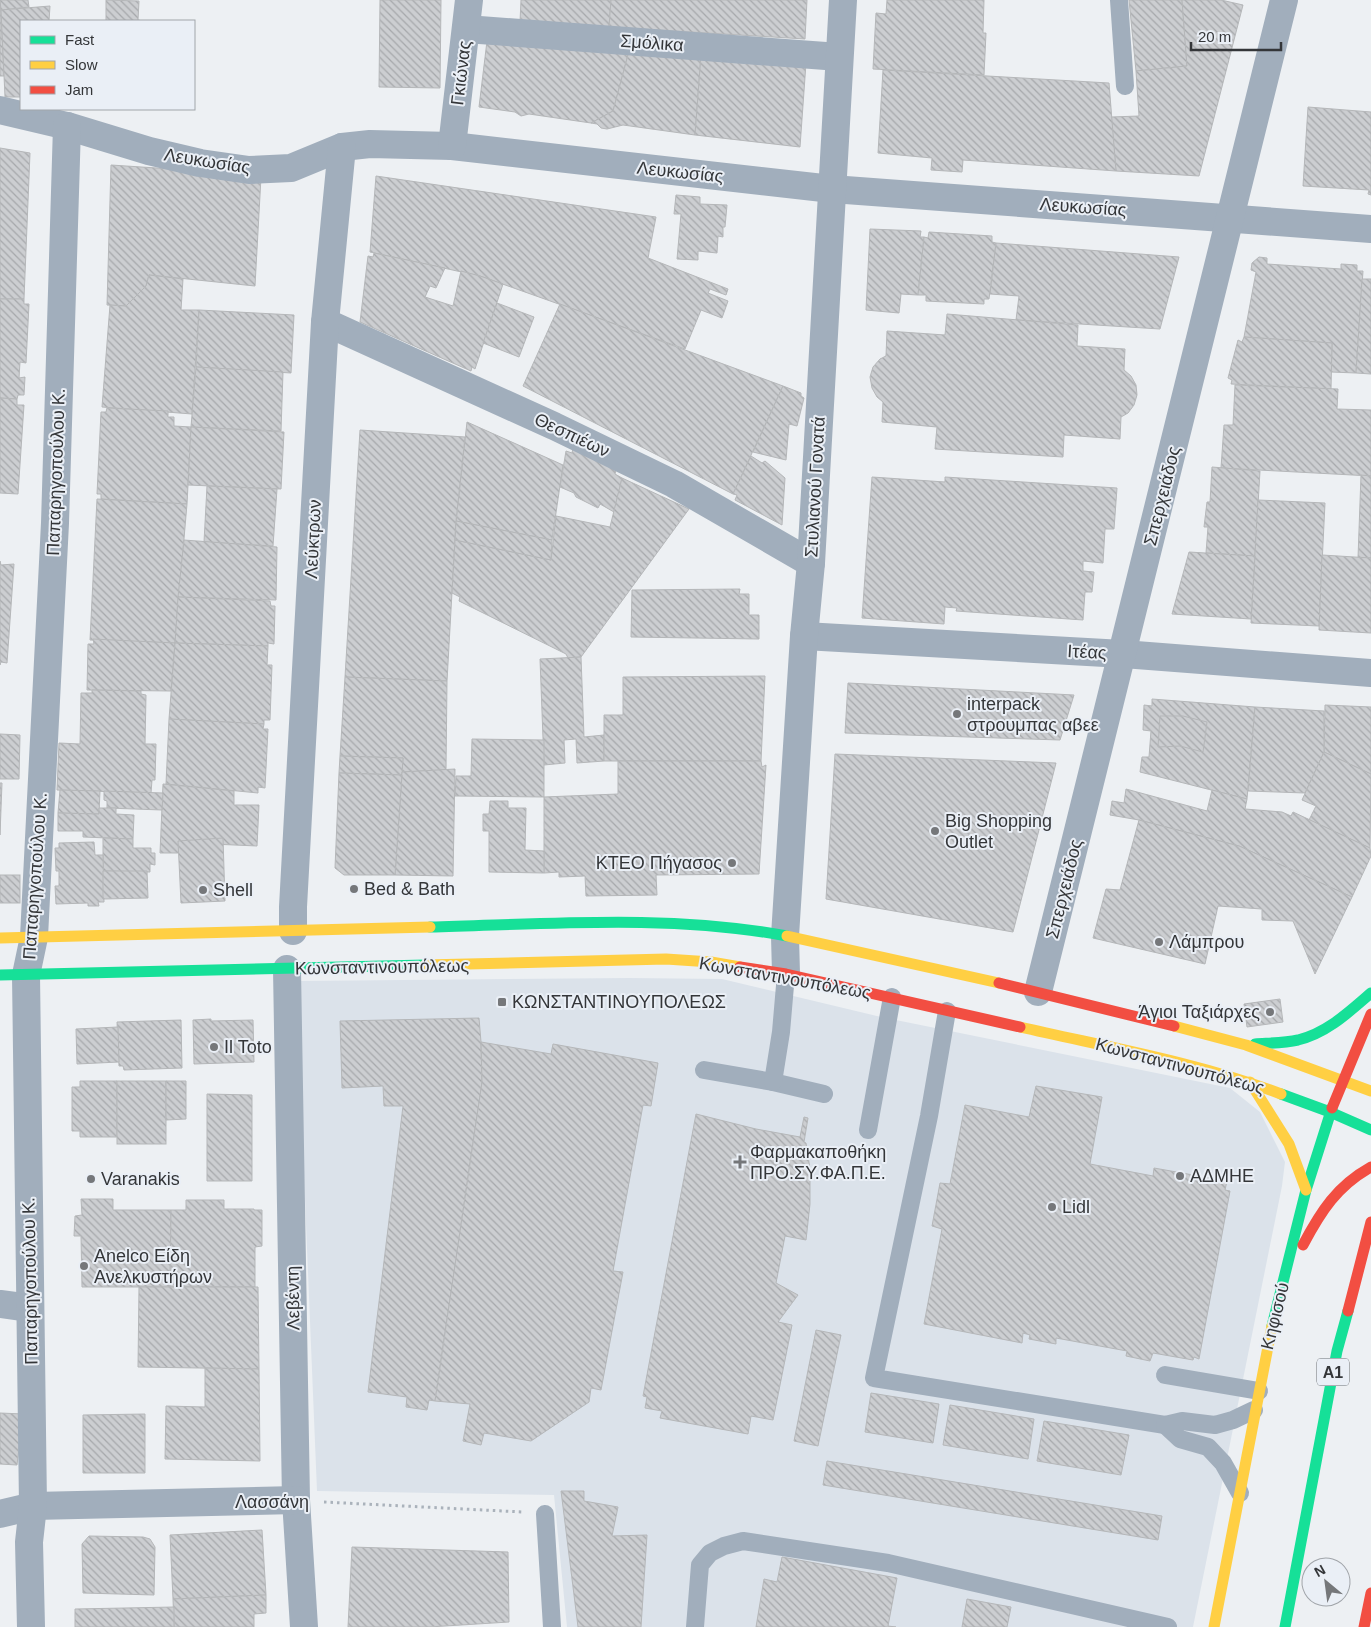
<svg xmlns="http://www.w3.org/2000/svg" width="1371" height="1627" font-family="Arial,sans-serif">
<defs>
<pattern id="building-back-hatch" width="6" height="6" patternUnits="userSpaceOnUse" patternTransform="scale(1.25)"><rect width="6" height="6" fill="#ccced1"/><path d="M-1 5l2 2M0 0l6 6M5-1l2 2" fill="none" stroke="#a6a8ab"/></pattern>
</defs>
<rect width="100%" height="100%" fill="#edf0f3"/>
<polygon fill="#dbe2ea" points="629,978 722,979 881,1017 1230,1088 1260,1112 1285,1162 1282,1186 1193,1627 567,1627 554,1495 317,1491 296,981"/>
<g fill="url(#building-back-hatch)" stroke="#b5b7b9">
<polygon points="0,0 1,10 4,76 0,76"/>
<polygon points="0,0 28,0 29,7 1,10"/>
<polygon points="106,0 139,1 138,20 143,21 106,21"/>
<polygon points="380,0 441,0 440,88 379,87"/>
<polygon points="521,0 611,0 609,27 520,22"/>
<polygon points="611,0 807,0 805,39 609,27"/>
<polygon points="887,0 984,0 983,33 986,33 984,75 873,69 876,13 886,14"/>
<polygon points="1129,0 1182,0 1187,66 1136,71"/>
<polygon points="1182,0 1221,0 1243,5 1199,176 1116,171 1111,117 1139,116 1136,71 1187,66"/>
<polygon points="50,6 49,21 21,21 21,97 5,97 1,10"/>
<polygon points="487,41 629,51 613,111 591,123 529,114 521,116 515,112 479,107"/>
<polygon points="629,51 701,55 695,135 623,125 607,129 601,128 597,124 591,123 613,111"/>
<polygon points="701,55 806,63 800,147 695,135"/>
<polygon points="883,70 1109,83 1116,171 963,160 962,172 931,170 932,158 878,153"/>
<polygon points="1308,107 1371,112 1371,195 1368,194 1369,190 1303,186"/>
<polygon points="0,148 30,153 24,299 0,299"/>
<polygon points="111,165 187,170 261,177 255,286 149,275 146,286 126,306 107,305"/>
<polygon points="376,176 656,217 648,258 728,289 726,295 710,289 708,293 728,301 722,318 701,310 685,349 480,276 370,252"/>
<polygon points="676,195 700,197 700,204 727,205 725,227 723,227 723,237 718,236 717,253 698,251 698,260 677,259 681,214 674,214"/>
<polygon points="870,229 921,231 920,237 924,237 918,295 901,294 899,313 866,310"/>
<polygon points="929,232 992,236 992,242 996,243 989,299 984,299 984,304 926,301 926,295 918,295 924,237 928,238"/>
<polygon points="996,243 1179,257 1160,329 1016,320 1019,296 990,294"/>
<polygon points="374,253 445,268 436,288 430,286 425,297 453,306 461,271 480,276 503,284 475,369 472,367 471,371 360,322 368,256 373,257"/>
<polygon points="1259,257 1267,258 1267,264 1341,269 1341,264 1357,265 1357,271 1363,271 1356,373 1331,372 1332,343 1244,337 1256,272 1251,270 1252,263"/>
<polygon points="149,275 183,279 181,310 199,310 192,414 102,407 110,305 126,306 146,286"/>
<polygon points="1362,279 1371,279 1371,374 1356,373"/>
<polygon points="0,299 24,299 24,304 29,304 26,363 20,362 19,378 25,377 24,395 18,395 17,399 0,398"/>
<polygon points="497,303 534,317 519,357 483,343"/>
<polygon points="560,304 783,386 733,494 523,386"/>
<polygon points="199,310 294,315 291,373 196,367"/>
<polygon points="947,314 1078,325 1077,346 1125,349 1124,370 1131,376 1136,385 1137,395 1134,405 1128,413 1121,417 1120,439 1064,435 1063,457 935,449 937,427 882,422 883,402 877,397 872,388 870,377 873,367 880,359 886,356 887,331 945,335"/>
<polygon points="1244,337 1332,343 1331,389 1231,384 1232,380 1228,378 1238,340 1242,342"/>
<polygon points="196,367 283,372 281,431 191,427"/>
<polygon points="1235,385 1338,389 1337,409 1371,410 1371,476 1221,468 1224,425 1233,425"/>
<polygon points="783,386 801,393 801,396 804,398 797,426 789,424 786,460 753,452"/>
<polygon points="0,398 17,399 17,405 24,405 18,494 0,493"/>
<polygon points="107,408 168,411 168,417 174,417 174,426 191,427 187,504 101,499 101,494 97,494 101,412 106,412"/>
<polygon points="467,422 563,465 552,540 456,521"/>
<polygon points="191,427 284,432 281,489 188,485"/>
<polygon points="360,430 465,437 456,521 447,681 345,677"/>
<polygon points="573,448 616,470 615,474 622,478 614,512 600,504 598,508 576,497 574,493 560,487 566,451 572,453"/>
<polygon points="751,456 762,463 765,461 785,478 782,525 735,500 737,495 733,494"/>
<polygon points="1212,467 1260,471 1255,556 1206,553 1208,527 1204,527 1207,502 1210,502"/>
<polygon points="1361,475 1371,476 1371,558 1358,558"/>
<polygon points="872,477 945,482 945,477 1117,488 1114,529 1105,529 1103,563 1083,561 1083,571 1094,572 1092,592 1085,592 1083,620 956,611 957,608 945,607 944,624 862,618"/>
<polygon points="622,478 689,509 581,657 568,658 566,654 459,601 460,597 452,593 455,540 551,560 556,516 610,527"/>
<polygon points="207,486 277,489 273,546 204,542"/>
<polygon points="97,499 187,504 175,643 90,640"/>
<polygon points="1258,500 1325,503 1319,626 1251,623"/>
<polygon points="456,521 552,540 551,560 455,540"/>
<polygon points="184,540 277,547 276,600 178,597"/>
<polygon points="1189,552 1255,556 1251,619 1172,614"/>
<polygon points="1322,555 1371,558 1371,633 1319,630"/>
<polygon points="0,561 1,565 14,564 7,663 1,662 0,665"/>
<polygon points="740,589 739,594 749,594 749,615 759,615 759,639 631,637 632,590"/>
<polygon points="178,597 270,601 271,606 275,606 274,644 268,643 268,646 175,643"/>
<polygon points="93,639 175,643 171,691 87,690 88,644 94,644"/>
<polygon points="175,643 268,646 267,665 272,665 270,720 264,720 264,724 169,719"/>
<polygon points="581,657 584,737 604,735 604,761 577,763 576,739 564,740 565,763 544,765 540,659"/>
<polygon points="765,676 761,761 604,761 604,715 623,715 623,677"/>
<polygon points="345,677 447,681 446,770 402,772 403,758 340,756"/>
<polygon points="848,683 1074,695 1060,740 845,733"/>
<polygon points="92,690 141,691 141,694 146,695 145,744 156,744 155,780 152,780 151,793 57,790 59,743 80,744 81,693 92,693"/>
<polygon points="1152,699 1255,707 1247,799 1140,772 1142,757 1149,757 1151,731 1143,730 1144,705 1152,706"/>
<polygon points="1325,705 1371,707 1371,774 1324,752"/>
<polygon points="1255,707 1324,711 1324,752 1305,793 1248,791"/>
<polygon points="1160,716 1183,716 1207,722 1203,752 1180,746 1158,747"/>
<polygon points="169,719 264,724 263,729 268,729 265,788 258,787 258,793 166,784"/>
<polygon points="0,734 20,735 19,779 0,779"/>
<polygon points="472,739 544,740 544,797 455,796 456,776 471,776"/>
<polygon points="1324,752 1371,774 1370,848 1309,820 1316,806 1302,800"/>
<polygon points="835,754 1056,763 1013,932 826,899"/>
<polygon points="340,756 403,758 402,775 339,773"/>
<polygon points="618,761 761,761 762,767 766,765 759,874 656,875 657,895 586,896 585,876 559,877 559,872 544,873 544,797 618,794"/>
<polygon points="455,769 453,876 395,875 402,772"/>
<polygon points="339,773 402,775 395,875 344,875 335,868"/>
<polygon points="0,783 2,783 0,835"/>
<polygon points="163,784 234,791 234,805 259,805 257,846 212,844 213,853 160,853"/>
<polygon points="1126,789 1207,811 1212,790 1247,799 1245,809 1282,812 1291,816 1293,812 1370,848 1371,856 1352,897 1239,846 1139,820 1110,815 1112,801 1124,803"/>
<polygon points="60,790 100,791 99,814 58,813"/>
<polygon points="104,791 163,793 162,810 107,808 107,801 104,800"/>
<polygon points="490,801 508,801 508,808 526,808 525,850 544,851 544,873 489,872 489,831 483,831 483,814 489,814"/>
<polygon points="99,808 116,808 116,814 134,815 133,839 83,837 83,831 58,831 58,813 99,814"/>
<polygon points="1139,820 1239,846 1352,897 1315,974 1293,921 1262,920 1262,909 1218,906 1205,964 1093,938 1106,889 1120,890"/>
<polygon points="103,838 133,839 133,848 151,848 151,853 155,853 155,865 150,864 150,872 103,871"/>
<polygon points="223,838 225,901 181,903 178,841"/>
<polygon points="94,842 95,855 103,855 104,902 98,902 99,906 88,906 88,903 56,904 55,886 59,886 59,871 56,871 55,848 59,848 59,843"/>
<polygon points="103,871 147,871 148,898 103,899"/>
<rect x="0" y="875" width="20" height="28"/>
<polygon points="1280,999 1283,1022 1247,1027 1244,1004"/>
<polygon points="479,1018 481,1042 482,1082 435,1401 429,1400 427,1410 406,1407 407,1397 368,1392 403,1106 384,1106 383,1086 342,1088 340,1021"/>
<polygon points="211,1019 211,1021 253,1020 254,1062 194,1064 193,1020"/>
<polygon points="181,1020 182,1068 124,1070 123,1066 119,1066 117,1022"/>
<polygon points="118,1027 119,1062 77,1064 76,1029"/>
<polygon points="481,1042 551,1054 553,1044 658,1063 651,1106 643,1105 613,1271 623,1272 601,1390 591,1388 589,1402 531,1441 484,1433 481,1445 463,1441 470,1404 435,1401 482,1082"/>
<polygon points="80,1081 117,1081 117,1137 80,1137 80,1131 72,1131 72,1087 80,1087"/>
<rect x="117" y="1081" width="49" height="63"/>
<polygon points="166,1081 186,1081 186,1119 166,1120"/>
<polygon points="1036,1086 1102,1097 1090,1164 1153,1176 1154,1168 1227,1181 1225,1190 1230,1191 1199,1359 1194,1357 1193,1360 1153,1353 1150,1361 1126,1356 1127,1351 1056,1338 1056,1344 1029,1339 1030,1335 1023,1333 1022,1343 924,1324 942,1229 932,1226 940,1183 950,1184 965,1105 1029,1117"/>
<polygon points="207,1094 252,1095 252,1181 207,1181"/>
<polygon points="696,1114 756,1129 800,1137 804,1117 808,1118 804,1142 806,1143 810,1169 810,1204 806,1240 785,1236 776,1283 798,1295 778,1322 792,1325 773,1420 751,1416 748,1434 660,1418 662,1411 645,1408 647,1397 643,1396"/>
<polygon points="81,1199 113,1199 113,1210 171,1210 170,1287 82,1287 81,1236 74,1236 75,1216 82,1215"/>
<polygon points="186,1200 224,1200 224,1209 254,1209 254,1210 262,1210 262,1246 255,1247 255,1287 170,1287 171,1210 186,1210"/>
<polygon points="139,1287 258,1287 259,1369 138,1367"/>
<polygon points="816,1330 841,1335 818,1446 794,1441"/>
<polygon points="205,1368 259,1369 260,1461 165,1459 166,1406 205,1407"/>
<polygon points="871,1393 939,1404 933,1443 865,1432"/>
<polygon points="950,1405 1034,1419 1028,1459 943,1445"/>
<polygon points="0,1413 23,1414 17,1465 0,1464"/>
<polygon points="145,1414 145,1473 83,1473 83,1415"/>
<polygon points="1044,1421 1129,1435 1121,1475 1037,1461"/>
<polygon points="827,1461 1162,1516 1158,1540 823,1485"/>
<polygon points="561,1491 584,1491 584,1501 618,1507 612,1536 647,1535 641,1627 578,1627"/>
<polygon points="262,1530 266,1595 173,1599 170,1535"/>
<polygon points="89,1536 143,1537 150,1539 155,1547 154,1595 83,1593 82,1544"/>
<polygon points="352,1547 508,1552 509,1622 429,1627 348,1627"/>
<polygon points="782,1557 897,1578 888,1626 896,1627 756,1627 764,1579 777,1582"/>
<polygon points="266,1595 266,1613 254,1614 254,1627 174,1627 173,1599"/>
<polygon points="967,1599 1011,1607 1007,1627 962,1627"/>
<polygon points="174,1607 174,1627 75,1627 75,1609"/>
</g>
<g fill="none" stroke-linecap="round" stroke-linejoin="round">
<polyline stroke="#aab2bb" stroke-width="3" stroke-dasharray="2.5 4" stroke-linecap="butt" points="324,1502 523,1512"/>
<g stroke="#a1aebc" stroke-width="18">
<polyline points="1119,0 1125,86"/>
<polyline points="947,1011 929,1116 874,1378 1165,1425 1182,1421 1215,1425 1233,1420 1254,1410"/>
<polyline points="704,1070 773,1082 824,1094"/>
<polyline points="773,1082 781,1032 786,974"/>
<polyline points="868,1130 892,997"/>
<polyline points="1165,1375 1259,1391"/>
<polyline points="1165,1425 1180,1439 1208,1447 1223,1463 1240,1493"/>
<polyline points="545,1514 552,1627"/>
<polyline points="695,1627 700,1565 710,1553 724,1546 743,1541 888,1563 1168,1627"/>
</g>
<g stroke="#a1aebc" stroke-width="28">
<polyline points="466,29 839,57"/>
<polyline points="0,110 67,126 149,151 200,163 249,170 291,168 342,147 370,144 452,146 832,189 1371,229"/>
<polyline points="452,146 469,0"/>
<polyline points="325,322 554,426 674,484 811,563"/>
<polyline points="804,636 1123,654 1371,673"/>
<polyline points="293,931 293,907 325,322 342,147"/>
<polyline points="287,969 296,1500 304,1627"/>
<polyline points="786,974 785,936 804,636 811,563 843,0"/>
<polyline points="1038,992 1284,0"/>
<polyline points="0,1304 30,1308"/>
<polyline points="0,1514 33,1506 296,1500"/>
<polyline points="31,1627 29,1542 33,1506 26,975 34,937 55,523 67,126"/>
</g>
<g stroke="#16e098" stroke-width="11">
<path d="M 430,927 C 549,924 670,914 787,936"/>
<polyline points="0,975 425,965"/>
<path d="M 1255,1044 C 1269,1043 1284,1043 1298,1040 C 1327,1033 1349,1012 1371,993"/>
<polyline points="1281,1094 1330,1112 1371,1130"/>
<polyline points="1272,1326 1306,1190 1332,1108"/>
<polyline points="1285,1627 1337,1351 1348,1311"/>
</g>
<g stroke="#ffcf43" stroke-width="11">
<polyline points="787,936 999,983"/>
<polyline points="0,938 430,927"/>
<polyline points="425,965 666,959 711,962 740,967"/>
<polyline points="1174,1026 1246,1045 1371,1091"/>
<path d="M 1020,1027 C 1107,1047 1197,1062 1281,1094"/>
<polyline points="1250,1082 1289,1144 1306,1190"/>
<polyline points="1214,1627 1272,1326"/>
</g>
<g stroke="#f24e42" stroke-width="11">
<polyline points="740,967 786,974 1020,1027"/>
<polyline points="999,983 1174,1026"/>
<polyline points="1332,1108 1371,1014"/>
<path d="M 1303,1245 C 1321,1211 1337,1186 1371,1167"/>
<polyline points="1348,1311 1371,1222"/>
<polyline points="1364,1627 1371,1593"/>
</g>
</g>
<g fill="#75777a" stroke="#eaeff6" stroke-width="2">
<circle cx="957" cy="714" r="5"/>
<circle cx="935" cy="831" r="5"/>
<circle cx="732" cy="863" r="5"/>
<circle cx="354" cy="889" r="5"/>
<circle cx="203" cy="890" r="5"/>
<circle cx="1159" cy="942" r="5"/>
<rect x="497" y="997" width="10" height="10" rx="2.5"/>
<circle cx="1270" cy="1012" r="5"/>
<circle cx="214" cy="1047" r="5"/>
<path d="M737.5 1154.5h5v5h5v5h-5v5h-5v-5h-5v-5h5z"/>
<circle cx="1180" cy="1176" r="5"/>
<circle cx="91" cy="1179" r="5"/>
<circle cx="1052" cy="1207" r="5"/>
<circle cx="84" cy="1266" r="5"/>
</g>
<g text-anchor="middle" stroke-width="4" stroke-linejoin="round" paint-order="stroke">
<rect fill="#eaeff6" stroke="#6b6e72" stroke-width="1" x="1317" y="1358.5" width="32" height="27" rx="4"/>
<g font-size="16" font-weight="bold" fill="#343639">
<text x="1333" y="1378">Α1</text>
</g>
<g font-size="18" fill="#343639" stroke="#eaeff6">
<text transform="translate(652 43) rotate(4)" y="6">Σμόλικα</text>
<text transform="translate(461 73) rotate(-83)" y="6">Γκιώνας</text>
<text transform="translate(207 161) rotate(9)" y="6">Λευκωσίας</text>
<text transform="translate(680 172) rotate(6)" y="6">Λευκωσίας</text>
<text transform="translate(1083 207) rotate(4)" y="6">Λευκωσίας</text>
<text transform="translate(572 435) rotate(25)" y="6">Θεσπιέων</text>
<text transform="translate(56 472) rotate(-88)" y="6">Παπαρηγοπούλου Κ.</text>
<text transform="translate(815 487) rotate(-87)" y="6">Στυλιανού Γονατά</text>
<text transform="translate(1162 496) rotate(-76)" y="6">Σπερχειάδος</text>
<text transform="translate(313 539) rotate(-87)" y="6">Λεύκτρων</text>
<text transform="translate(1087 652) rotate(3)" y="6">Ιτέας</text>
<text transform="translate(35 876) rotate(-86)" y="6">Παπαρηγοπούλου Κ.</text>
<text transform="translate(1064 889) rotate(-76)" y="6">Σπερχειάδος</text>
<text transform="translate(382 967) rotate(-1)" y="6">Κωνσταντινουπόλεως</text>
<text transform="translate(785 978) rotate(10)" y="6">Κωνσταντινουπόλεως</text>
<text transform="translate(1180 1066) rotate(15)" y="6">Κωνσταντινουπόλεως</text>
<text transform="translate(30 1281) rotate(-91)" y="6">Παπαρηγοπούλου Κ.</text>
<text transform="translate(293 1298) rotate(-91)" y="6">Λεβέντη</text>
<text transform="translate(1275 1316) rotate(-76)" y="6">Κηφισού</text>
<text x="272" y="1508">Λασσάνη</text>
</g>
<g font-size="18" fill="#343639" stroke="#eaeff6" text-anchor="start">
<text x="967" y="710">interpack<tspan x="967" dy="21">στρουμπας αβεε</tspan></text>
<text x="945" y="827">Big Shopping<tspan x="945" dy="21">Outlet</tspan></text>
<text x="722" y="869" text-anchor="end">ΚΤΕΟ Πήγασος</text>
<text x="364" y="895">Bed &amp; Bath</text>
<text x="213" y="896">Shell</text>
<text x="1169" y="948">Λάμπρου</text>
<text x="512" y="1008">ΚΩΝΣΤΑΝΤΙΝΟΥΠΟΛΕΩΣ</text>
<text x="1260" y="1018" text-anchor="end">Άγιοι Ταξιάρχες</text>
<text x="224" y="1053">Il Toto</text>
<text x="750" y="1158">Φαρμακαποθήκη<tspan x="750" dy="21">ΠΡΟ.ΣΥ.ΦΑ.Π.Ε.</tspan></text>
<text x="1190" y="1182">ΑΔΜΗΕ</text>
<text x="101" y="1185">Varanakis</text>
<text x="1062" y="1213">Lidl</text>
<text x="94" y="1262">Anelco Είδη<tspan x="94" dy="21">Ανελκυστήρων</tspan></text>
</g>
</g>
<rect x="20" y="20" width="175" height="90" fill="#eaeff6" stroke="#a1a5aa"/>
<rect x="30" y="36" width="25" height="8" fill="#16e098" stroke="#a1a5aa"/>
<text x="65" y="45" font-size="15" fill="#343639">Fast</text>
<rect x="30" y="61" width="25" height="8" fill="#ffcf43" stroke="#a1a5aa"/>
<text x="65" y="70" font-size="15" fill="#343639">Slow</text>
<rect x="30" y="86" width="25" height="8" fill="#f24e42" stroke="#a1a5aa"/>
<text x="65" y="95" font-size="15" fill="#343639">Jam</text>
<g transform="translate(1326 1582) rotate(331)"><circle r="24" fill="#eaeff6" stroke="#a1a5aa"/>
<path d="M0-4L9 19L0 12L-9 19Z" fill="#75777a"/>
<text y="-8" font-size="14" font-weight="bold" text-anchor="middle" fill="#343639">N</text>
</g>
<path d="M1191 42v8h90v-8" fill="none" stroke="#343639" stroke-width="2.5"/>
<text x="1198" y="42" font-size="15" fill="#343639" stroke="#eaeff6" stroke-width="4" paint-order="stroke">20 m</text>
</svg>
